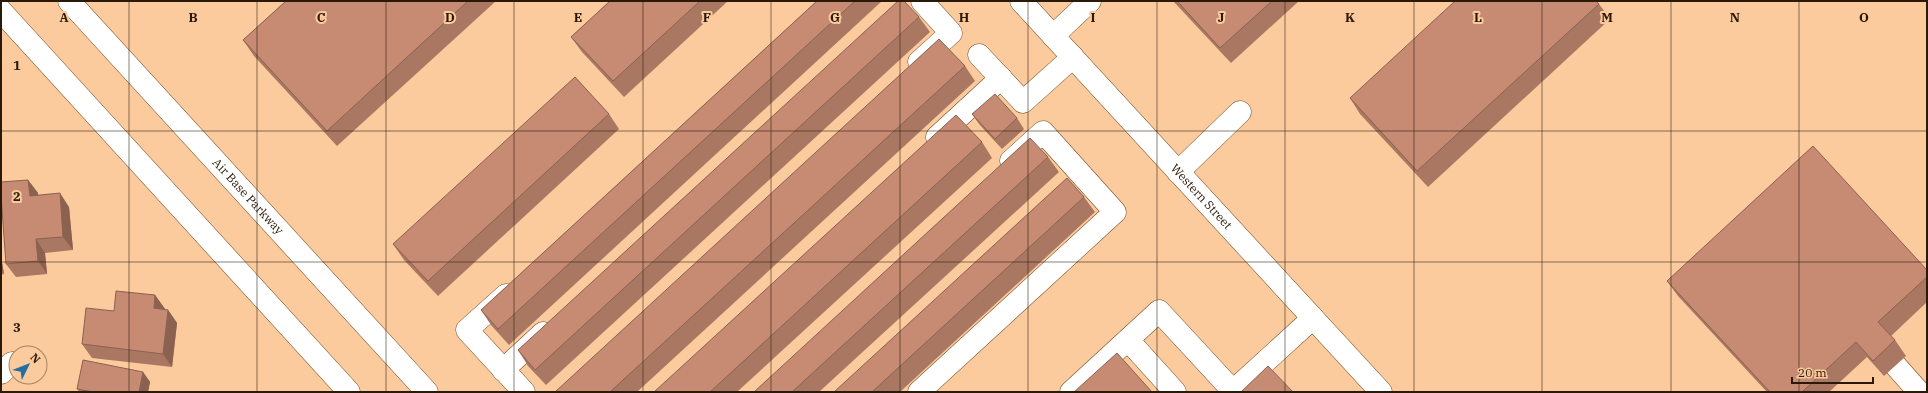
<svg xmlns="http://www.w3.org/2000/svg" width="1928" height="393" font-family="'IBM Plex Serif',serif">
<rect width="100%" height="100%" fill="#fbca9d"/>
<g fill="none" stroke-linecap="round" stroke-linejoin="round">
<defs>
<g id="minor">
<path id="s1" d="M 1021,1 L 1381,392"/>
<polyline points="1053,36 1090,1"/>
<polyline points="979,55 1023,102 1073,57"/>
<polyline points="919,62 951,33 922,1"/>
<polyline points="937,137 1001,78"/>
<polyline points="1178,172 1240,112"/>
<polyline points="506,295 467,330 524,392"/>
<polyline points="1128,340 1175,392"/>
<polyline points="1895,365 1919,392"/>
<polyline points="503,370 543,333"/>
<polyline points="1,373 12,363"/>
<polyline points="919,392 1115,212 1043,132 1011,161"/>
<polyline points="1071,392 1159,311 1233,391"/>
<polyline points="1232,392 1313,318"/>
</g>
<g id="major">
<path id="s2" d="M 69,1 L 427,392"/>
<polyline points="1,11 349,392"/>
</g>
</defs>
<use href="#minor" stroke="#754b20" stroke-width="23"/>
<use href="#major" stroke="#754b20" stroke-width="23"/>
<use href="#minor" stroke="#fff" stroke-width="22"/>
<use href="#major" stroke="#fff" stroke-width="22"/>
</g>
<g fill="#aa7862">
<polygon points="286,1 496,1 337,146 254,56 243,40"/>
<polygon points="610,1 728,1 624,97 582,52 571,37"/>
<polygon points="817,1 882,1 509,345 491,325 481,310"/>
<polygon points="1173,1 1299,1 1231,63"/>
<polygon points="1599,4 1610,19 1428,187 1360,114 1350,98"/>
<polygon points="919,17 930,32 546,385 528,366 518,350"/>
<polygon points="965,66 975,81 637,392 555,392"/>
<polygon points="609,114 619,129 438,296 404,260 393,244"/>
<polygon points="972,114 1017,118 1024,129 1002,149 979,124"/>
<polygon points="982,142 992,158 737,392 654,392"/>
<polygon points="1048,157 1059,172 819,392 754,392"/>
<polygon points="28,180 38,193 38,195 69,207 73,250 45,253 47,274 16,277 6,264"/>
<polygon points="1084,197 1095,212 900,392 834,392"/>
<polygon points="1,257 4,274 1,275"/>
<polygon points="1927,270 1927,302 1891,336 1895,340 1906,356 1884,376 1867,357 1829,392 1767,392 1678,296 1667,281"/>
<polygon points="155,295 165,309 164,310 168,310 177,323 172,367 92,358 82,344"/>
<polygon points="143,372 150,382 148,392 80,392 77,389"/>
</g>
<g fill="#8b6150">
<polygon points="28,180 38,193 39,209 30,196"/>
<polygon points="60,193 69,207 73,250 63,237"/>
<polygon points="36,239 45,253 47,274 38,261"/>
<polygon points="1,257 4,274 1,269"/>
<polygon points="155,295 165,309 163,322 154,308"/>
<polygon points="168,310 177,323 172,367 163,354"/>
<polygon points="143,372 150,382 148,392 139,392"/>
</g>
<g fill="#c68b72" stroke="#8b6150">
<polygon points="286,1 468,1 327,131 243,40"/>
<polygon points="610,1 700,1 613,81 571,37"/>
<polygon points="817,1 855,1 498,329 481,310"/>
<polygon points="898,1 904,1 919,17 535,370 518,350"/>
<polygon points="1177,1 1272,1 1220,48"/>
<polygon points="1455,1 1596,1 1599,4 1417,171 1350,98"/>
<polygon points="939,39 965,66 610,392 555,392"/>
<polygon points="575,77 609,114 428,281 393,244"/>
<polygon points="995,94 1017,118 995,139 972,114"/>
<polygon points="956,115 982,142 710,392 654,392"/>
<polygon points="1030,138 1048,157 792,392 754,392"/>
<polygon points="1813,146 1927,270 1927,277 1878,322 1895,340 1873,361 1856,342 1802,392 1770,392 1667,281"/>
<polygon points="1067,178 1084,197 872,392 834,392"/>
<polygon points="28,180 30,196 60,193 63,237 36,239 38,261 6,264 1,196 1,182"/>
<polygon points="116,291 155,295 154,308 168,310 163,354 82,344 86,308 114,311"/>
<polygon points="1117,353 1152,392 1074,392"/>
<polygon points="83,360 143,372 139,392 93,392 77,389"/>
<polygon points="1268,366 1293,392 1241,392"/>
</g>
<path fill="none" stroke="#2a1907" stroke-width="1" stroke-opacity="0.55" d="M 129,1 L 129,392M 257,1 L 257,392M 386,1 L 386,392M 514,1 L 514,392M 643,1 L 643,392M 771,1 L 771,392M 900,1 L 900,392M 1028,1 L 1028,392M 1157,1 L 1157,392M 1285,1 L 1285,392M 1414,1 L 1414,392M 1542,1 L 1542,392M 1671,1 L 1671,392M 1799,1 L 1799,392M 1,131 L 1927,131M 1,262 L 1927,262"/>
<g text-anchor="middle" stroke-width="4" stroke-linejoin="round" paint-order="stroke">
<g font-size="12" fill="#2a1907" stroke="#fbca9d">
<text dy="4" stroke="none"><textPath href="#s2" startOffset="265">Air Base Parkway</textPath></text>
<text dy="4" stroke="none"><textPath href="#s1" startOffset="266">Western Street</textPath></text>
</g>
</g>
<g font-size="13" text-anchor="middle" font-weight="bold" fill="#2a1907" stroke="#fbca9d" stroke-width="4" stroke-linejoin="round" paint-order="stroke">
<text x="64" y="22">A</text>
<text x="193" y="22">B</text>
<text x="321" y="22">C</text>
<text x="450" y="22">D</text>
<text x="578" y="22">E</text>
<text x="707" y="22">F</text>
<text x="835" y="22">G</text>
<text x="964" y="22">H</text>
<text x="1093" y="22">I</text>
<text x="1221" y="22">J</text>
<text x="1350" y="22">K</text>
<text x="1478" y="22">L</text>
<text x="1607" y="22">M</text>
<text x="1735" y="22">N</text>
<text x="1864" y="22">O</text>
<text x="17" y="70">1</text>
<text x="17" y="201">2</text>
<text x="17" y="332">3</text>
</g>
<rect width="1928" height="393" fill="none" stroke="#2a1907" stroke-width="4"/>
<g transform="translate(28 365) rotate(47)"><circle r="19" fill="#fbca9d" stroke="#a78361"/>
<path d="M0-3L7 15L0 10L-7 15Z" fill="#256ea2"/>
<text y="-6" font-size="11" font-weight="bold" text-anchor="middle" fill="#2a1907">N</text>
</g>
<path d="M1792 377v6h81v-6" fill="none" stroke="#2a1907" stroke-width="2"/>
<text x="1798" y="377" font-size="12" fill="#2a1907" stroke="#fbca9d" stroke-width="3" paint-order="stroke">20 m</text>
</svg>
